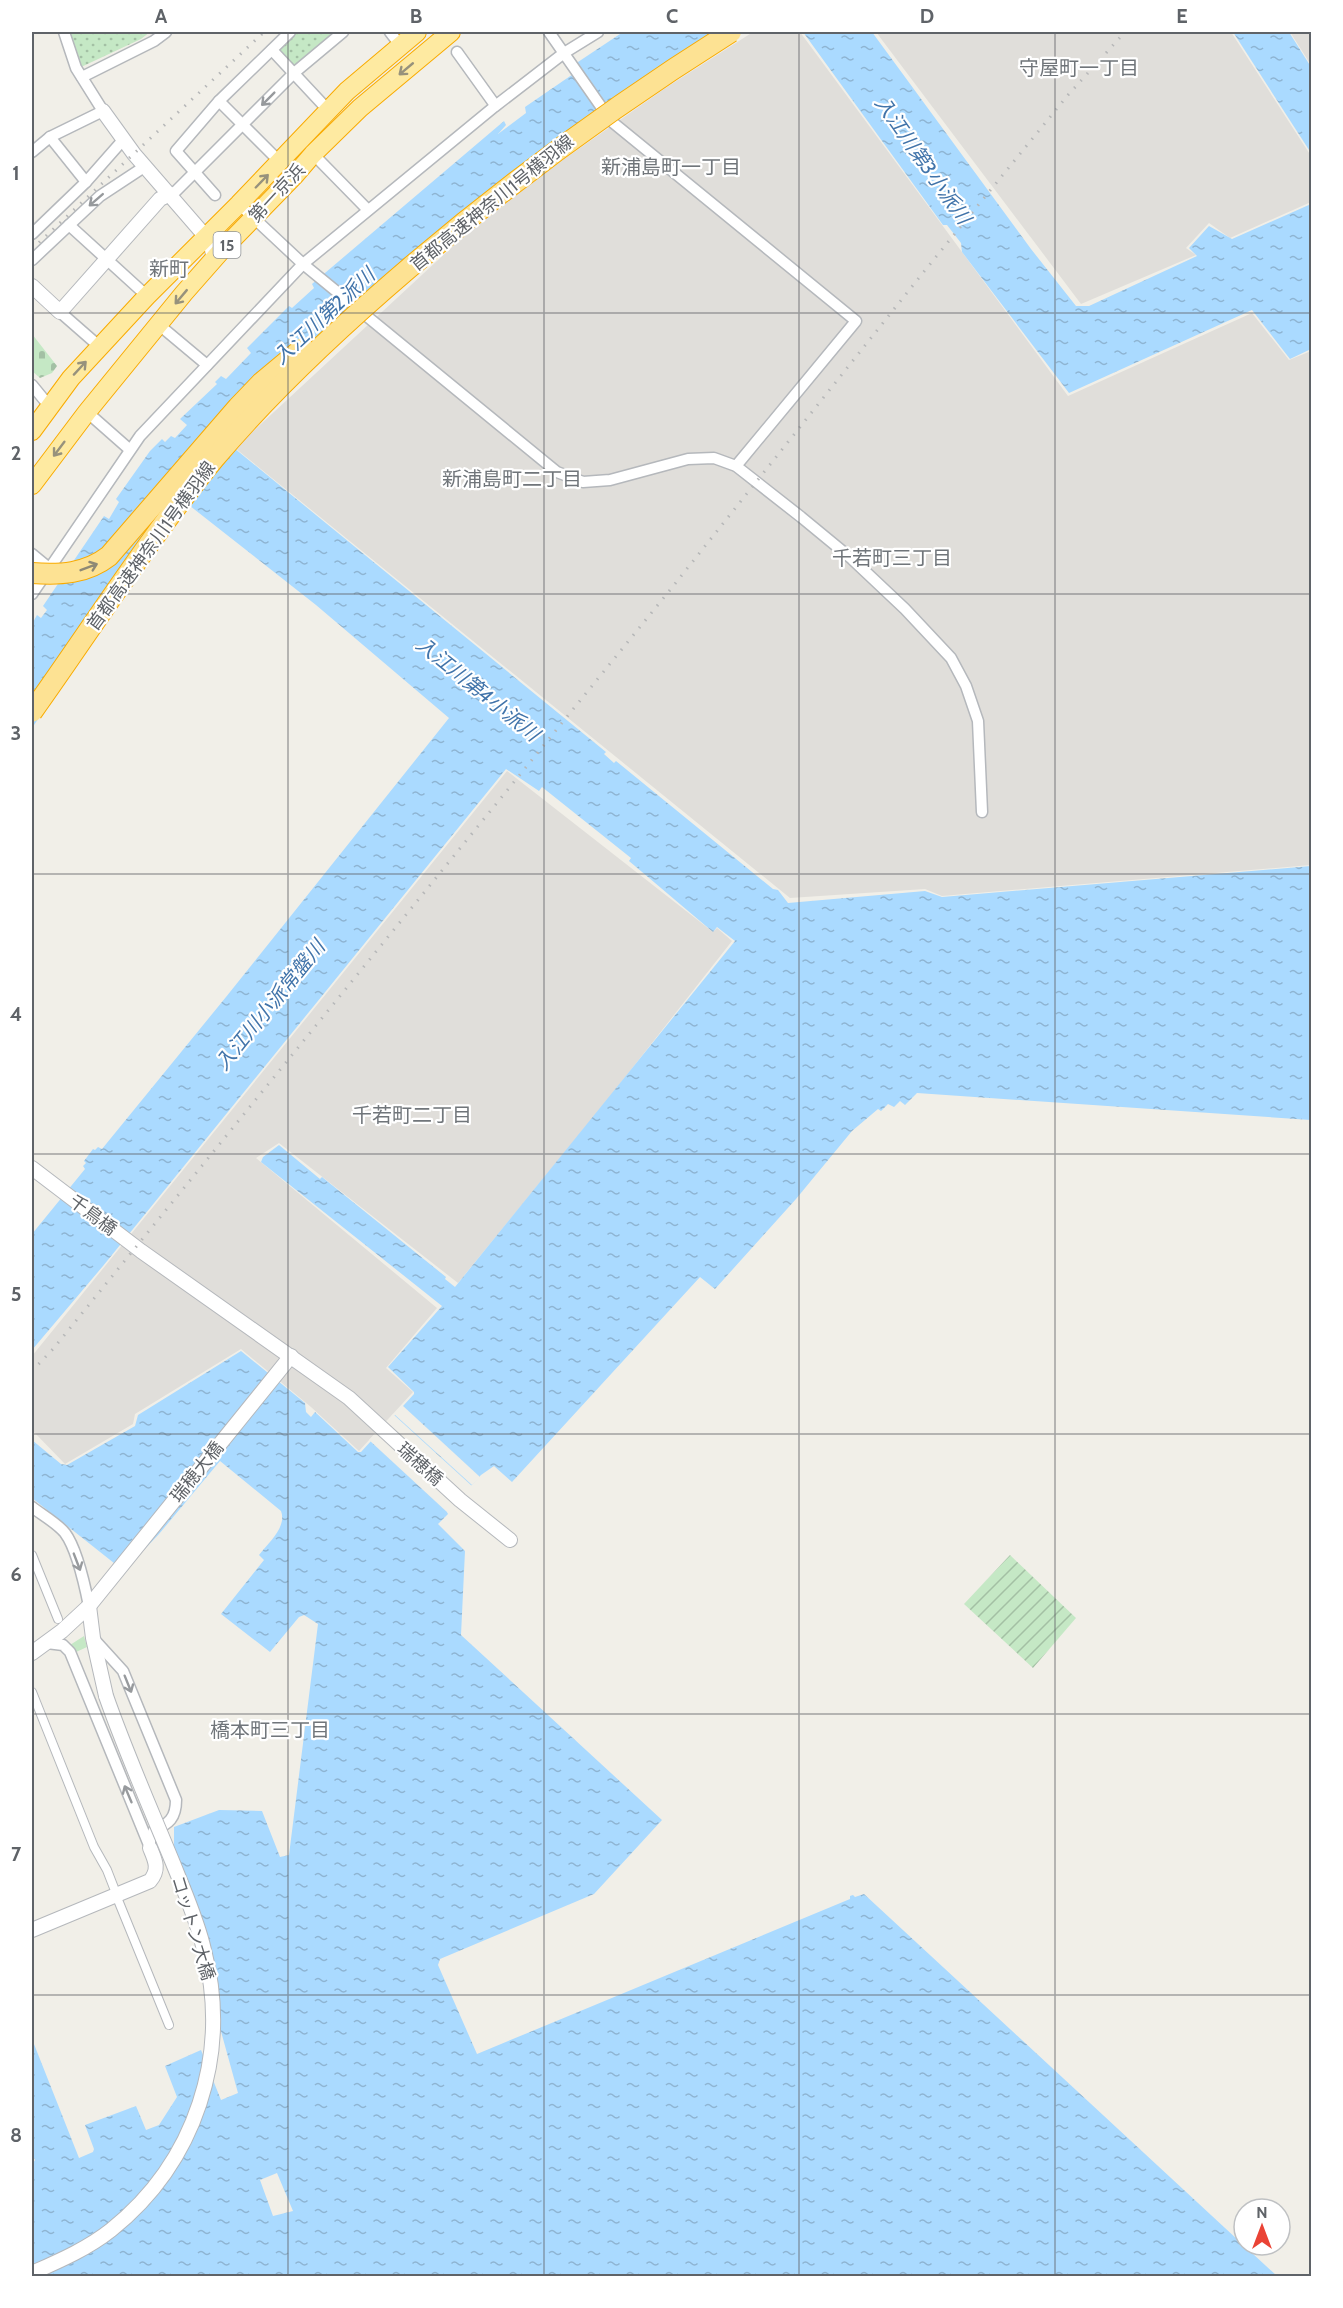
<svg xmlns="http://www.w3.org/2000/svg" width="1343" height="2308" font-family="Cabin,'Noto Sans JP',sans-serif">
<defs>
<pattern id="grass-tufts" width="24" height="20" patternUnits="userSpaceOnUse" patternTransform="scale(1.5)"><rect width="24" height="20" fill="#c5e8c5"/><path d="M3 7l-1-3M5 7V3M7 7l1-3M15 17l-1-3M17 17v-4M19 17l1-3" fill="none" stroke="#a3c0a4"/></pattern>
<pattern id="cemetery-stones" width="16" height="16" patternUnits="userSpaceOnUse" patternTransform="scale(1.5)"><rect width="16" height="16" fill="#c5e8c5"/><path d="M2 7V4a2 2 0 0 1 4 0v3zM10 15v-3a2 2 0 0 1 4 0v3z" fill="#a3c0a4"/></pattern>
<pattern id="park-dots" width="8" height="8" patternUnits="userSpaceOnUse" patternTransform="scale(1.5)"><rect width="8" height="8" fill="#c5e8c5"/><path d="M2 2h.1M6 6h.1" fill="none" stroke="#a3c0a4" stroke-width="1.8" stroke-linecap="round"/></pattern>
<pattern id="garden-furrows" width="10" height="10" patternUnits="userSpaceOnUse" patternTransform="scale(1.5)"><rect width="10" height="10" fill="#c5e8c5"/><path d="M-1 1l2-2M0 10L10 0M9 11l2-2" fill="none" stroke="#a3c0a4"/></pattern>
<pattern id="water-ripples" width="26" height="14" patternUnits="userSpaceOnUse" patternTransform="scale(1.5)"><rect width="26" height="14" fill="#aadaff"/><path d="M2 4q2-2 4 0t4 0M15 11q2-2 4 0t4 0" fill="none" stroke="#8eb4d2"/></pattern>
</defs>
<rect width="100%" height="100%" fill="#f1efe8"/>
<g fill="#e0deda">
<polygon points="753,32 800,32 1068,396 1252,313 1289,360 1311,351 1311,865 942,896 925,889 790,898 235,448 478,223 560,162 667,87"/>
<polygon points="876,32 1231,32 1311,156 1311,202 1230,238 1209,223 1186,248 1196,255 1081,304"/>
<polygon points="1290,32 1311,32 1311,65"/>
<polygon points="507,771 713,932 717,928 732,941 608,1099 458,1283 279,1143 256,1158 437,1308 386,1368 413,1392 359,1451 311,1407 241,1349 135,1414 133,1424 65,1464 32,1430 32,1356"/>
</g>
<polygon fill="url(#grass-tufts)" points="84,1636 87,1647 74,1653 70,1645"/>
<polygon fill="url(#cemetery-stones)" points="32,334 57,366 52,373 40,378 32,371"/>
<g fill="url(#park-dots)">
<polygon points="66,32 150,32 141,39 79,68"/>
<polygon points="293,32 338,32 294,69 277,51"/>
</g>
<polygon fill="url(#garden-furrows)" points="1010,1555 1076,1618 1033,1668 964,1604"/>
<g fill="url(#water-ripples)" fill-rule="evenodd">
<path d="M 623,32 L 742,32 L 565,147 L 369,309 L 259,419 L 234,448 L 606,752 L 604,754 L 614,763 L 616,761 L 773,889 L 778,890 L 788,903 L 925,891 L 942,897 L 1311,866 L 1311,1120 L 917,1093 L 905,1105 L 900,1101 L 894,1107 L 888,1104 L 881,1111 L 878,1109 L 852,1131 L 796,1199 L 715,1289 L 700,1277 L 512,1482 L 494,1466 L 481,1475 L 447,1512 L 448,1514 L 438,1524 L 465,1551 L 461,1635 L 662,1820 L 594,1894 L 440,1959 L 438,1965 L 477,2054 L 850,1899 L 850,1896 L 853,1895 L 855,1897 L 864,1894 L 1277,2276 L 32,2276 L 32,2165 L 35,2160 L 32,2153 L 32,2039 L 79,2158 L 93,2152 L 94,2149 L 85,2125 L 136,2106 L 146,2130 L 159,2125 L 177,2097 L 165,2066 L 201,2050 L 221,2100 L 238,2093 L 174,1861 L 174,1827 L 219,1810 L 262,1811 L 280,1857 L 289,1855 L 318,1624 L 304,1615 L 299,1617 L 270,1652 L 221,1614 L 264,1560 L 259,1555 C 269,1542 287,1527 281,1511 L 220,1461 L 159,1534 L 124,1571 L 32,1498 L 32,1440 L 61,1464 L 67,1465 L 135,1426 L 138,1415 L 241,1351 L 305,1403 L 306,1412 L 311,1417 L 315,1412 L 358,1452 L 361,1452 L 414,1394 L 414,1392 L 388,1367 L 442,1306 L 261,1162 L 263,1157 L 279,1145 L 320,1179 L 322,1177 L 446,1277 L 445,1279 L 455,1287 L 735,941 L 717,927 L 713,932 L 629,861 L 631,858 L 542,787 L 539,791 L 506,769 L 103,1266 L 32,1350 L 32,1234 L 85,1169 L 83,1166 L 86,1163 L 84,1161 L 93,1149 L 95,1150 L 98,1147 L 102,1149 L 226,997 L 449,718 L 316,605 L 185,502 L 32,728 L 32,624 L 37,615 L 41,618 L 47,610 L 43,606 L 104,516 L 109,519 L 119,502 L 116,499 L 150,451 L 162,439 L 165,442 L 171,436 L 175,438 L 187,425 L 180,419 L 217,384 L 215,382 L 221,376 L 226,379 L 251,353 L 247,348 L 289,306 L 292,308 L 314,288 L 312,284 L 504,121 L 506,125 L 498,134 L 526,113 L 525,107 L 579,70 L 575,64 ZM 277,2173 L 293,2211 L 273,2216 L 260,2180 Z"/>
<polygon points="803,32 872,32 1031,249 1076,306 1089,306 1197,256 1189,248 1209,226 1232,239 1311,204 1311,349 1290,359 1252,310 1069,393 962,252 961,243 947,225 943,225"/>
<polygon points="1233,32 1289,32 1311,67 1311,153"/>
</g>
<g fill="#f1efe8">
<polygon points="402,1405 480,1477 472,1485 394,1414"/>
<polygon points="393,1414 472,1486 448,1513 369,1440"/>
</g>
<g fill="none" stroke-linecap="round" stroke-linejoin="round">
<defs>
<g id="pedestrian">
<polyline points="32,1555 58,1619"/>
<polyline points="32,1692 94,1847 107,1870 114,1888"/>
<polyline points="118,1900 169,2025"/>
</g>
<g id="minor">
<polyline points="390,32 400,45"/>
<polyline points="549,32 611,121 856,321 736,466"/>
<polyline points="272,50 328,110"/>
<polyline points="457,52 495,105"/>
<polyline points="82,77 154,41 166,32"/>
<polyline points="219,101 280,162"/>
<polyline points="50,137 86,182"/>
<polyline points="32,152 50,137 103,111 76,68 64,32"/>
<polyline points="318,159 368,210"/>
<polyline points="168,195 176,191 294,73 343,32"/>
<polyline points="215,195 176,151 219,101 290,32"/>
<polyline points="239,204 303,264 557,472 583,482 610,480 688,459 714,458 736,466 801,517 852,559 905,609 951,658 966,686 978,721 982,812"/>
<polyline points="69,225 147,296"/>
<polyline points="32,234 86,182 123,140"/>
<polyline points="32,260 100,196 144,167"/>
<polyline points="60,312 100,347"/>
<polyline points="158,324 207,365"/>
<polyline points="32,385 50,407"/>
<polyline points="87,412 129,449"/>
<polyline points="32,554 49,568"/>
<polyline points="32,594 140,436 303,264 494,107 564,53 598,32"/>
<path d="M 32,1507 C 42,1515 57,1523 65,1533 C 77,1549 85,1586 89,1606"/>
<path d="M 93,1638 L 123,1671 L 176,1800 C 176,1818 169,1824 154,1830 L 150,1839 L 150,1848"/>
<polyline points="47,1643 63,1645 70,1652 149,1845"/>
</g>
<g id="tertiary">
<polyline points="103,111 134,154 206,237 211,245 214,259"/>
<polyline points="32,286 60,312 160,199 168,195"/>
<polyline points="32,1168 141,1251 349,1398 460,1500 510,1540"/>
<polyline points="89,1606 93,1638 106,1696"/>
<polyline points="32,1653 62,1631 89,1606 291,1356"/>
<path d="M 32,1930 L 150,1881 C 160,1869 155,1860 150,1848"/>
</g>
<g id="trunk">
<polyline points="32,431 71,378 147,296 239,204 347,91 417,32"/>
<polyline points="32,485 87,412 184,293 221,251 295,175 313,154 360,108 451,32"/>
</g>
</defs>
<use href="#pedestrian" stroke="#b5b8bc" stroke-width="10"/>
<use href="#minor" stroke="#b5b8bc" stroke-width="13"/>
<use href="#tertiary" stroke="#b5b8bc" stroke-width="16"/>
<use href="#trunk" stroke="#f9ab00" stroke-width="20"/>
<use href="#pedestrian" stroke="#fff" stroke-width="8"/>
<use href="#minor" stroke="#fff" stroke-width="10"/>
<use href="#tertiary" stroke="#fff" stroke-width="14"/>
<use href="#trunk" stroke="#feeaa1" stroke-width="18"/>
<g stroke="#b6b7b8" stroke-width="3" stroke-dasharray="1.5 8" stroke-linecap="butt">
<polyline points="32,249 264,32"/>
<polyline points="32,1371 53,1349 670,590 922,274 1068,95 1125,32"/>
</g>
<defs>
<path id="tertiary-bridge" d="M 32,2273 C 59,2261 87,2249 111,2230 C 196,2162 231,2054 204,1950 C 198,1923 187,1898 177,1873 C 153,1814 127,1756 106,1696"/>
<g id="motorway-bridge">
<path d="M 32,573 C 60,575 86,574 109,556 L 238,407 L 261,383 L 303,348"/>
<path d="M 32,712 C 92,628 148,539 214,459 C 273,389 339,328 408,269 C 510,182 618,103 731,32"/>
</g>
</defs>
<use href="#tertiary-bridge" stroke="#b5b8bc" stroke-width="16" stroke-linecap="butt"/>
<use href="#motorway-bridge" stroke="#f9ab00" stroke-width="22" stroke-linecap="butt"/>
<use href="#tertiary-bridge" stroke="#fff" stroke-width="14"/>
<use href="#motorway-bridge" stroke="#fde293" stroke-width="20"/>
</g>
<defs><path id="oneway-shaft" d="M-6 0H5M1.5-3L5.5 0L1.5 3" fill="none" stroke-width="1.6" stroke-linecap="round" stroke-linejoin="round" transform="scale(1.5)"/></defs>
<g stroke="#97927c">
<use href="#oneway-shaft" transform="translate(406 69) rotate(140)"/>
<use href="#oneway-shaft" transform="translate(262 181) rotate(-46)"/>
<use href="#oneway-shaft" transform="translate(181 297) rotate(130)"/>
<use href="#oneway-shaft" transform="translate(80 368) rotate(-47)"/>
<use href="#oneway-shaft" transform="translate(59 449) rotate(127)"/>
</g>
<g stroke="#979a9d">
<use href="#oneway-shaft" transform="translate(268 99) rotate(135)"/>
<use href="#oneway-shaft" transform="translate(96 200) rotate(139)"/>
<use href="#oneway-shaft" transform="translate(77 1562) rotate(69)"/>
<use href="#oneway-shaft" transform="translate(128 1684) rotate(68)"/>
<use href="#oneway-shaft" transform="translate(128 1794) rotate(-113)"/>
</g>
<use stroke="#8e8975" href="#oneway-shaft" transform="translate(89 567) rotate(-21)"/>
<path fill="none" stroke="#5f6368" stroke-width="1.5" stroke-opacity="0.55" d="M 288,32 L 288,2276M 544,32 L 544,2276M 799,32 L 799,2276M 1055,32 L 1055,2276M 32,313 L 1312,313M 32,594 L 1312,594M 32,874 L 1312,874M 32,1154 L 1312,1154M 32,1434 L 1312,1434M 32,1714 L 1312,1714M 32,1995 L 1312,1995"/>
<g text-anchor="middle" stroke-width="4.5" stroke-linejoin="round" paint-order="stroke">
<rect fill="#fff" stroke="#8f9295" stroke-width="1.5" x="213.5" y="232" width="27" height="26" rx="4.5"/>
<g font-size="16" font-weight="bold" fill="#5f6368">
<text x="227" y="251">15</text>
</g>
<g font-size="18" fill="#5f6368" stroke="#fff">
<text transform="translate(277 193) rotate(-47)" y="6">第一京浜</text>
<text transform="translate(492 203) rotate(-39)" y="6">首都高速神奈川1号横羽線</text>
<text transform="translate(151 546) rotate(-54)" y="6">首都高速神奈川1号横羽線</text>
<text transform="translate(93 1215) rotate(37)" y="6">千鳥橋</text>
<text transform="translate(420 1464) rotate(42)" y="6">瑞穂橋</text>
<text transform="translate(197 1472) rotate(-51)" y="6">瑞穂大橋</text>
<text transform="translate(193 1928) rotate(73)" y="6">コットン大橋</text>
</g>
<g font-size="20" fill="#70757a" stroke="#fff">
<text x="1079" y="75">守屋町一丁目</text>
<text x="671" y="174">新浦島町一丁目</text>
<text x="169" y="276">新町</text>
<text x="512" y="486">新浦島町二丁目</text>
<text x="892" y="565">千若町三丁目</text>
<text x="412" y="1122">千若町二丁目</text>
<text x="270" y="1737">橋本町三丁目</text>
</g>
<g font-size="20" font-style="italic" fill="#4174aa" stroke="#fff">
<text transform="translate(923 160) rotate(55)" y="7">入江川第3小派川</text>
<text transform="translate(324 316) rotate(-43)" y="7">入江川第2派川</text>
<text transform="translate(478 689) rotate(39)" y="7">入江川第4小派川</text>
<text transform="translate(270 1005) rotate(-51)" y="7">入江川小派常盤川</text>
</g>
</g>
<rect width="1343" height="2308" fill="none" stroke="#ffffff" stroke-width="66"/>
<g transform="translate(1262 2227)"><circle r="28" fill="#ffffff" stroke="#bfc1c3" stroke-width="1.5"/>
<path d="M0-4.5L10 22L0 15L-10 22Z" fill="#ea4335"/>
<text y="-9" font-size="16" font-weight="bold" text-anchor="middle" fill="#5f6368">N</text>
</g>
<rect x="33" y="33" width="1277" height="2242" fill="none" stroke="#5f6368" stroke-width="2"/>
<g font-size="20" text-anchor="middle" font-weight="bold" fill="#5f6368">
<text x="161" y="23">A</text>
<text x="416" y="23">B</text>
<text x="672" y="23">C</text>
<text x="927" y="23">D</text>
<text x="1182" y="23">E</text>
<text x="16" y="180">1</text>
<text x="16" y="460">2</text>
<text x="16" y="740">3</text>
<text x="16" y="1021">4</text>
<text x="16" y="1301">5</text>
<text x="16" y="1581">6</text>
<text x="16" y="1861">7</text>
<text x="16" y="2142">8</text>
</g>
</svg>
